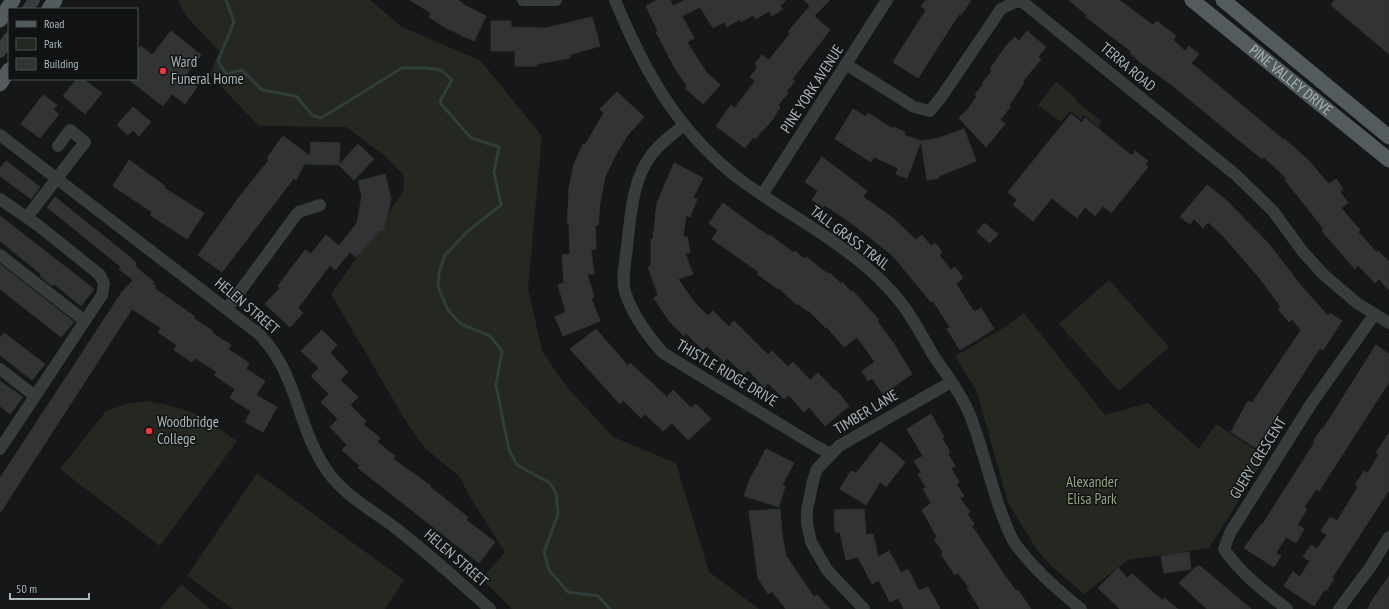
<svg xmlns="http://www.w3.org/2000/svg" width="1389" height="609" font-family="'PT Sans Narrow',sans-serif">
<rect width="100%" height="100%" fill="#161718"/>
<g fill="#252820">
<polygon points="178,0 370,0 402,27 481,61 542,136 528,288 542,351 566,386 613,437 676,463 709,572 759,609 512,609 482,579 505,552 470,497 459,476 425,448 407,423 331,294 403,192 404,176 386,157 346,127 259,126 210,75 219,51 186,16"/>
<polygon points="1056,82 1076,98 1075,100 1102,122 1098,127 1084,115 1081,119 1070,111 1061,122 1038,105"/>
<polygon points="1109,280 1169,347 1119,391 1059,324"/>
<polygon points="1024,313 1105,415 1148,403 1199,449 1216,424 1266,457 1209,548 1128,560 1084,594 1050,565 1037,550 1008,503 977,392 955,356 1008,325"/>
<polygon points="145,401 168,405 199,415 237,441 160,546 60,469 106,411 126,404"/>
<polygon points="257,473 404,580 385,609 233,609 187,576"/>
<polygon points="181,584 210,609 160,609"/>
</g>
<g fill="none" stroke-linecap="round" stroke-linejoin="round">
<polyline stroke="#2e3e3a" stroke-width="3" points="226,0 234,22 218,61 226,74 242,70 262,90 296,96 312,115 321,118 402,68 427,68 441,70 452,80 440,101 442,105 471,138 499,147 494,172 501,205 468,231 445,255 439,273 438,287 448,310 461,324 490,336 502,351 496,385 509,450 517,465 550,483 556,493 558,514 544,552 549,570 568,592 598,596 610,609"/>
</g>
<g fill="#313334" stroke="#303334">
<polygon points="410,0 458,0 463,3 462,4 486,16 474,41 446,28 429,17 431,13"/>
<polygon points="657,0 670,0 673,6 685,0 786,0 780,6 783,9 772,16 769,11 756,19 753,15 741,22 740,19 727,27 724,22 713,28 700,7 682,16 694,38 687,42 706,72 720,85 703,104 685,88 687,86 676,70 656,32 658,31 646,6"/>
<polygon points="804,0 830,0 814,16 830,30 792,79 795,81 786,92 788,93 778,105 780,107 773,119 755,139 753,137 745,148 716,126 731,105 735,108 755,81 750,77 758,67 755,64 762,55 769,60 790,34 788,32 810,6"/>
<polygon points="926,0 971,0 961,15 959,14 918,78 893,62 926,10 921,6"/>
<polygon points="1069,0 1119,0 1153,25 1157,21 1176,36 1173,40 1185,51 1189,46 1199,54 1191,63 1284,140 1285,139 1309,161 1329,184 1336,179 1343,189 1340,192 1348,203 1341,208 1360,230 1358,232 1377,253 1378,251 1389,262 1389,290 1379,279 1375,283 1358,265 1355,269 1322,231 1324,229 1285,180 1287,179 1264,157 1262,159 1173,86 1140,62 1130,53 1132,52 1086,17 1088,16"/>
<polygon points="1335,0 1389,0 1389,54 1331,5"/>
<polygon points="592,17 600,46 569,55 570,58 537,64 537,66 515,66 515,51 491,51 491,21 511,21 511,27 546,28"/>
<polygon points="171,31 201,55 184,77 197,87 185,104 172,94 163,106 128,79 137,79 137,51 141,46 152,55"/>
<polygon points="1027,31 1046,47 1038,57 1041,59 1023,81 1024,83 1009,105 1010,107 1000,120 1005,124 986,147 959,118 968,109 977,96 975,94 984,84 982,83 992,71 990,69 1006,46 1015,37 1019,41"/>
<polygon points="77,79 83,79 102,93 85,114 63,96"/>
<polygon points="617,92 644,117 627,136 614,158 605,177 600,203 598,225 595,225 596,249 591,249 594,274 587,274 594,297 591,298 600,321 563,336 555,317 566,312 558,285 564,283 562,255 570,254 569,223 567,223 569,195 568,194 574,164 583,144 585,145 604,113 600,109"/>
<polygon points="43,95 57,105 53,110 59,114 40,138 21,124"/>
<polygon points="133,107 151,122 139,136 133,130 128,135 117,125"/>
<polygon points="853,109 866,117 868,113 893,129 893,127 905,132 904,135 921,141 907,178 896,174 898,168 874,157 871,162 835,139"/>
<polygon points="1071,114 1082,123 1085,118 1132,156 1135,151 1148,161 1145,165 1148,167 1111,213 1103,206 1095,216 1085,207 1077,218 1052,198 1033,221 1013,205 1017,200 1008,192"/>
<polygon points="964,129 976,161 939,176 939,178 927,180 921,141 939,138"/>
<polygon points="283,136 310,156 311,142 340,143 339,165 304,164 296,180 294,178 222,272 198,255 240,196 269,160 267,158"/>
<polygon points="358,144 374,159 354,180 339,165"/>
<polygon points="822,157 867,191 863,197 893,218 916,240 922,235 931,246 935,243 942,252 939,255 951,270 955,267 963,278 956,284 974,312 981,308 994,329 960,350 947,329 950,327 933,301 931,302 893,256 850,222 824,205 823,207 812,200 818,191 805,182"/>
<polygon points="129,160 165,186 164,188 204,213 187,239 150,215 152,212 113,186"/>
<polygon points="6,161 40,187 31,199 0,176 0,168"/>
<polygon points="674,163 703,178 693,198 697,199 690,217 686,215 683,237 687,237 690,252 685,253 693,274 678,279 694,302 708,316 713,311 729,327 734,321 768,355 772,351 788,367 793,362 810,380 818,373 835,391 836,390 849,406 825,426 809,407 804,412 789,395 784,399 768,383 764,387 748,370 744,374 727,358 724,362 707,346 703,350 686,333 684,336 669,321 654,298 658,295 648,267 651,266 651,239 653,239 657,203"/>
<polygon points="385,174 391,199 383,231 380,230 356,257 350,252 335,270 330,265 298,308 303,313 290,327 265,304 280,288 278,286 305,250 311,254 326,235 339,246 357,223 362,196 358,181"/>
<polygon points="1207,185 1226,200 1268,243 1303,288 1328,316 1330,313 1342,321 1323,350 1320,348 1310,363 1256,448 1231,432 1248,401 1252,403 1301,330 1292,319 1289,322 1278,309 1281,307 1261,280 1226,239 1208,222 1203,228 1194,219 1190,224 1180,217"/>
<polygon points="55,197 130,257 136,263 135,264 137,268 154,282 152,284 156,286 154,288 194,316 193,318 213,331 212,333 231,345 228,349 249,363 246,369 265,381 256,395 277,407 263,432 245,422 251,411 230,398 235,389 214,375 217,372 195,358 192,362 174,350 177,345 158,332 161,328 132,309 0,513 0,478 122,292 133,280 119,269 121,267 47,207"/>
<polygon points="723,203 757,228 769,236 770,235 794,253 795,251 804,259 806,257 828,274 830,273 841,284 842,282 851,292 853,291 879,320 877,321 894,344 912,374 883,394 872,378 868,381 862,371 875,362 857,337 844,347 827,327 826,328 808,310 807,311 799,304 797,305 779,288 778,289 757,274 759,272 712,239 718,230 709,223"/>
<polygon points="0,216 94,289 81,306 54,284 52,286 40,276 41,274 0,241"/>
<polygon points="984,223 998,234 990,243 977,232"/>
<polygon points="0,264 74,322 61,337 0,289"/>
<polygon points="596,329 628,366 630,363 667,397 673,390 691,408 696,404 711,419 688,440 672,423 663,431 645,414 641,418 623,400 620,404 570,349"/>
<polygon points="322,330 337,345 330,353 348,372 340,380 358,397 350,405 366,421 363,424 380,438 377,442 395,456 393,459 431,486 430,487 468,517 466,520 495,542 479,563 358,468 360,466 342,450 347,445 330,427 338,419 321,402 329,394 311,376 319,368 301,351"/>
<polygon points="4,333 45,364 32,380 0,355 0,338"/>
<polygon points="1376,345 1389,354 1389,382 1319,491 1316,489 1304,507 1307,509 1297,525 1304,529 1296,543 1286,537 1276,553 1281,556 1274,567 1244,548 1261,524 1262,525 1315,442 1313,442 1322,428 1323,429"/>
<polygon points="0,381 23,397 10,414 0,406"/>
<polygon points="931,414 944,437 942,438 950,452 948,454 955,466 951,468 959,482 956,484 964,496 960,498 970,512 967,514 974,524 972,526 1005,576 1016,591 1018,590 1031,609 980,609 967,588 969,587 958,573 955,575 941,554 943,552 934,539 937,537 922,510 931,503 923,489 926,487 918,474 921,472 914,461 923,456 907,429"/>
<polygon points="1389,433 1389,490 1332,578 1334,579 1326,591 1324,590 1314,606 1284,586 1293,572 1300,577 1310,561 1303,557 1311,545 1317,549 1327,535 1321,531 1330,517 1337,521 1358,487 1355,485 1364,471 1368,473 1379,454 1376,453"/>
<polygon points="881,442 905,462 886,487 880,482 866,505 840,489 851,471 856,473"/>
<polygon points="766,449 794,463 782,485 785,486 779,507 744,496 751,476 752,476"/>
<polygon points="780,509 782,534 786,556 814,597 817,595 830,609 786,609 772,591 768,594 758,578 749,511"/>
<polygon points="864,509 866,535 873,534 878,557 889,551 901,573 908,569 919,591 928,587 940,609 904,609 898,598 890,602 879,580 872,584 858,557 846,560 840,532 835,532 834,510"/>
<polygon points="1189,552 1191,569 1164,573 1161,556"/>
<polygon points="1197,566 1200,566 1251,609 1207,609 1179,583"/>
<polygon points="1118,568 1127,578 1132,574 1163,601 1164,598 1178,609 1120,609 1098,588"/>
<polygon points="1389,576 1389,609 1368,609 1371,602"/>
</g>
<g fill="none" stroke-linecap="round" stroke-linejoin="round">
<g stroke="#373c3d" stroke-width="12">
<polyline points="523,0 556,0"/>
<path d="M 615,0 C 645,73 680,136 746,184 C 798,221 862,252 902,304 C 915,321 924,340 935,358 C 948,376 961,394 970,415 C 982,446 989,478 1000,509 C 1004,519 1008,532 1014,542 C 1032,568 1057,589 1081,609"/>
<polyline points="28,9 34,0"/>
<polyline points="0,52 9,38"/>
<polyline points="847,65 914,107 930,111 942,96 1001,9 1017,1 1024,3 1236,175 1273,211 1303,252 1324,275 1357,303 1389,323"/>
<path d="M 684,125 C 673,134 660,143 652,154 C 632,180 631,214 627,246 C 626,260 621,279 625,292 C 633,316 647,335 663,353 L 814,445 L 831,454"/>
<path d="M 0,135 L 259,334 C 299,375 296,427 328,472 C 346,497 374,511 398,530 C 430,555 460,582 490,609"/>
<polyline points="762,195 887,0"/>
<polyline points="0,199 39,226 100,275 104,284 102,295 0,449"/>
<polyline points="27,217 85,142 70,130 58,146"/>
<polyline points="0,255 85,321"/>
<polyline points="227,309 296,215 299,212 320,205"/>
<polyline points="0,369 35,396"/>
<polyline points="864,609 827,570 811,542 807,523 807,510 813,481 817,469 839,446 951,382"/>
<path d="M 1287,609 C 1264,591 1241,574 1224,549 L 1230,533 L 1311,404 L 1374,315"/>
<polyline points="1339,609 1371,566 1389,537"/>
</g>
<g stroke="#535b5c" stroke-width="15">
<path id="s1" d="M 1192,0 L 1389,160"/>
<polyline points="1223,0 1389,137"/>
<polyline points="49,9 55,0"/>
<polyline points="0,20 13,0"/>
<polyline points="0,84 9,70"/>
</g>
</g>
<g fill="#f0363b" stroke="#111213" stroke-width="1.5">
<circle cx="163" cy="71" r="4"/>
<circle cx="149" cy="431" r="4"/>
</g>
<g text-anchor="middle" stroke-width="3" stroke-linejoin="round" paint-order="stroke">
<g font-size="15" fill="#a8b8b8" stroke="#111213" text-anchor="start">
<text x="171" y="67">Ward<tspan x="171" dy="17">Funeral Home</tspan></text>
<text x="157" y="427">Woodbridge<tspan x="157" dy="17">College</tspan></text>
</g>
<g font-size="15" fill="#a8b8b8" stroke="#111213">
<text transform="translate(1128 67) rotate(40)" y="5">TERRA ROAD</text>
<text dy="5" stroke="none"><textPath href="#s1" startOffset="127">PINE VALLEY DRIVE</textPath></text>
<text transform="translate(812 89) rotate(-57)" y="5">PINE YORK AVENUE</text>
<text transform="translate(850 238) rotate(37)" y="5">TALL GRASS TRAIL</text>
<text transform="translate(247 306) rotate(40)" y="5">HELEN STREET</text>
<text transform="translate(727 373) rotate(31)" y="5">THISTLE RIDGE DRIVE</text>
<text transform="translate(866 412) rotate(-31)" y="5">TIMBER LANE</text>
<text transform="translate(1258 458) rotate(-58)" y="5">GUERY CRESCENT</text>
<text transform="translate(456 558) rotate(41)" y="5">HELEN STREET</text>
</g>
<g font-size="15" fill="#95a37f" stroke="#111213">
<text x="1092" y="487">Alexander<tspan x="1092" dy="17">Elisa Park</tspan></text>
</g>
</g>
<rect x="8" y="8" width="130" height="72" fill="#111213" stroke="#4d5455"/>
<rect x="16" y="21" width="20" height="6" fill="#535b5c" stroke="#4d5455"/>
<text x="44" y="28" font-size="12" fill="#a8b8b8">Road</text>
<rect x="16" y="38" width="20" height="12" fill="#252820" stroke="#4d5455"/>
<text x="44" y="48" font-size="12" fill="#a8b8b8">Park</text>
<rect x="16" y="58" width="20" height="12" fill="#313334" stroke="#4d5455"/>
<text x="44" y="68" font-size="12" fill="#a8b8b8">Building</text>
<path d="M10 593v6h79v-6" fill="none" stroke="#a8b8b8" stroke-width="2"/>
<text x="16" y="593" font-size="12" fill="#a8b8b8" stroke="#111213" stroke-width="3" paint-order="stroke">50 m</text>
</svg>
